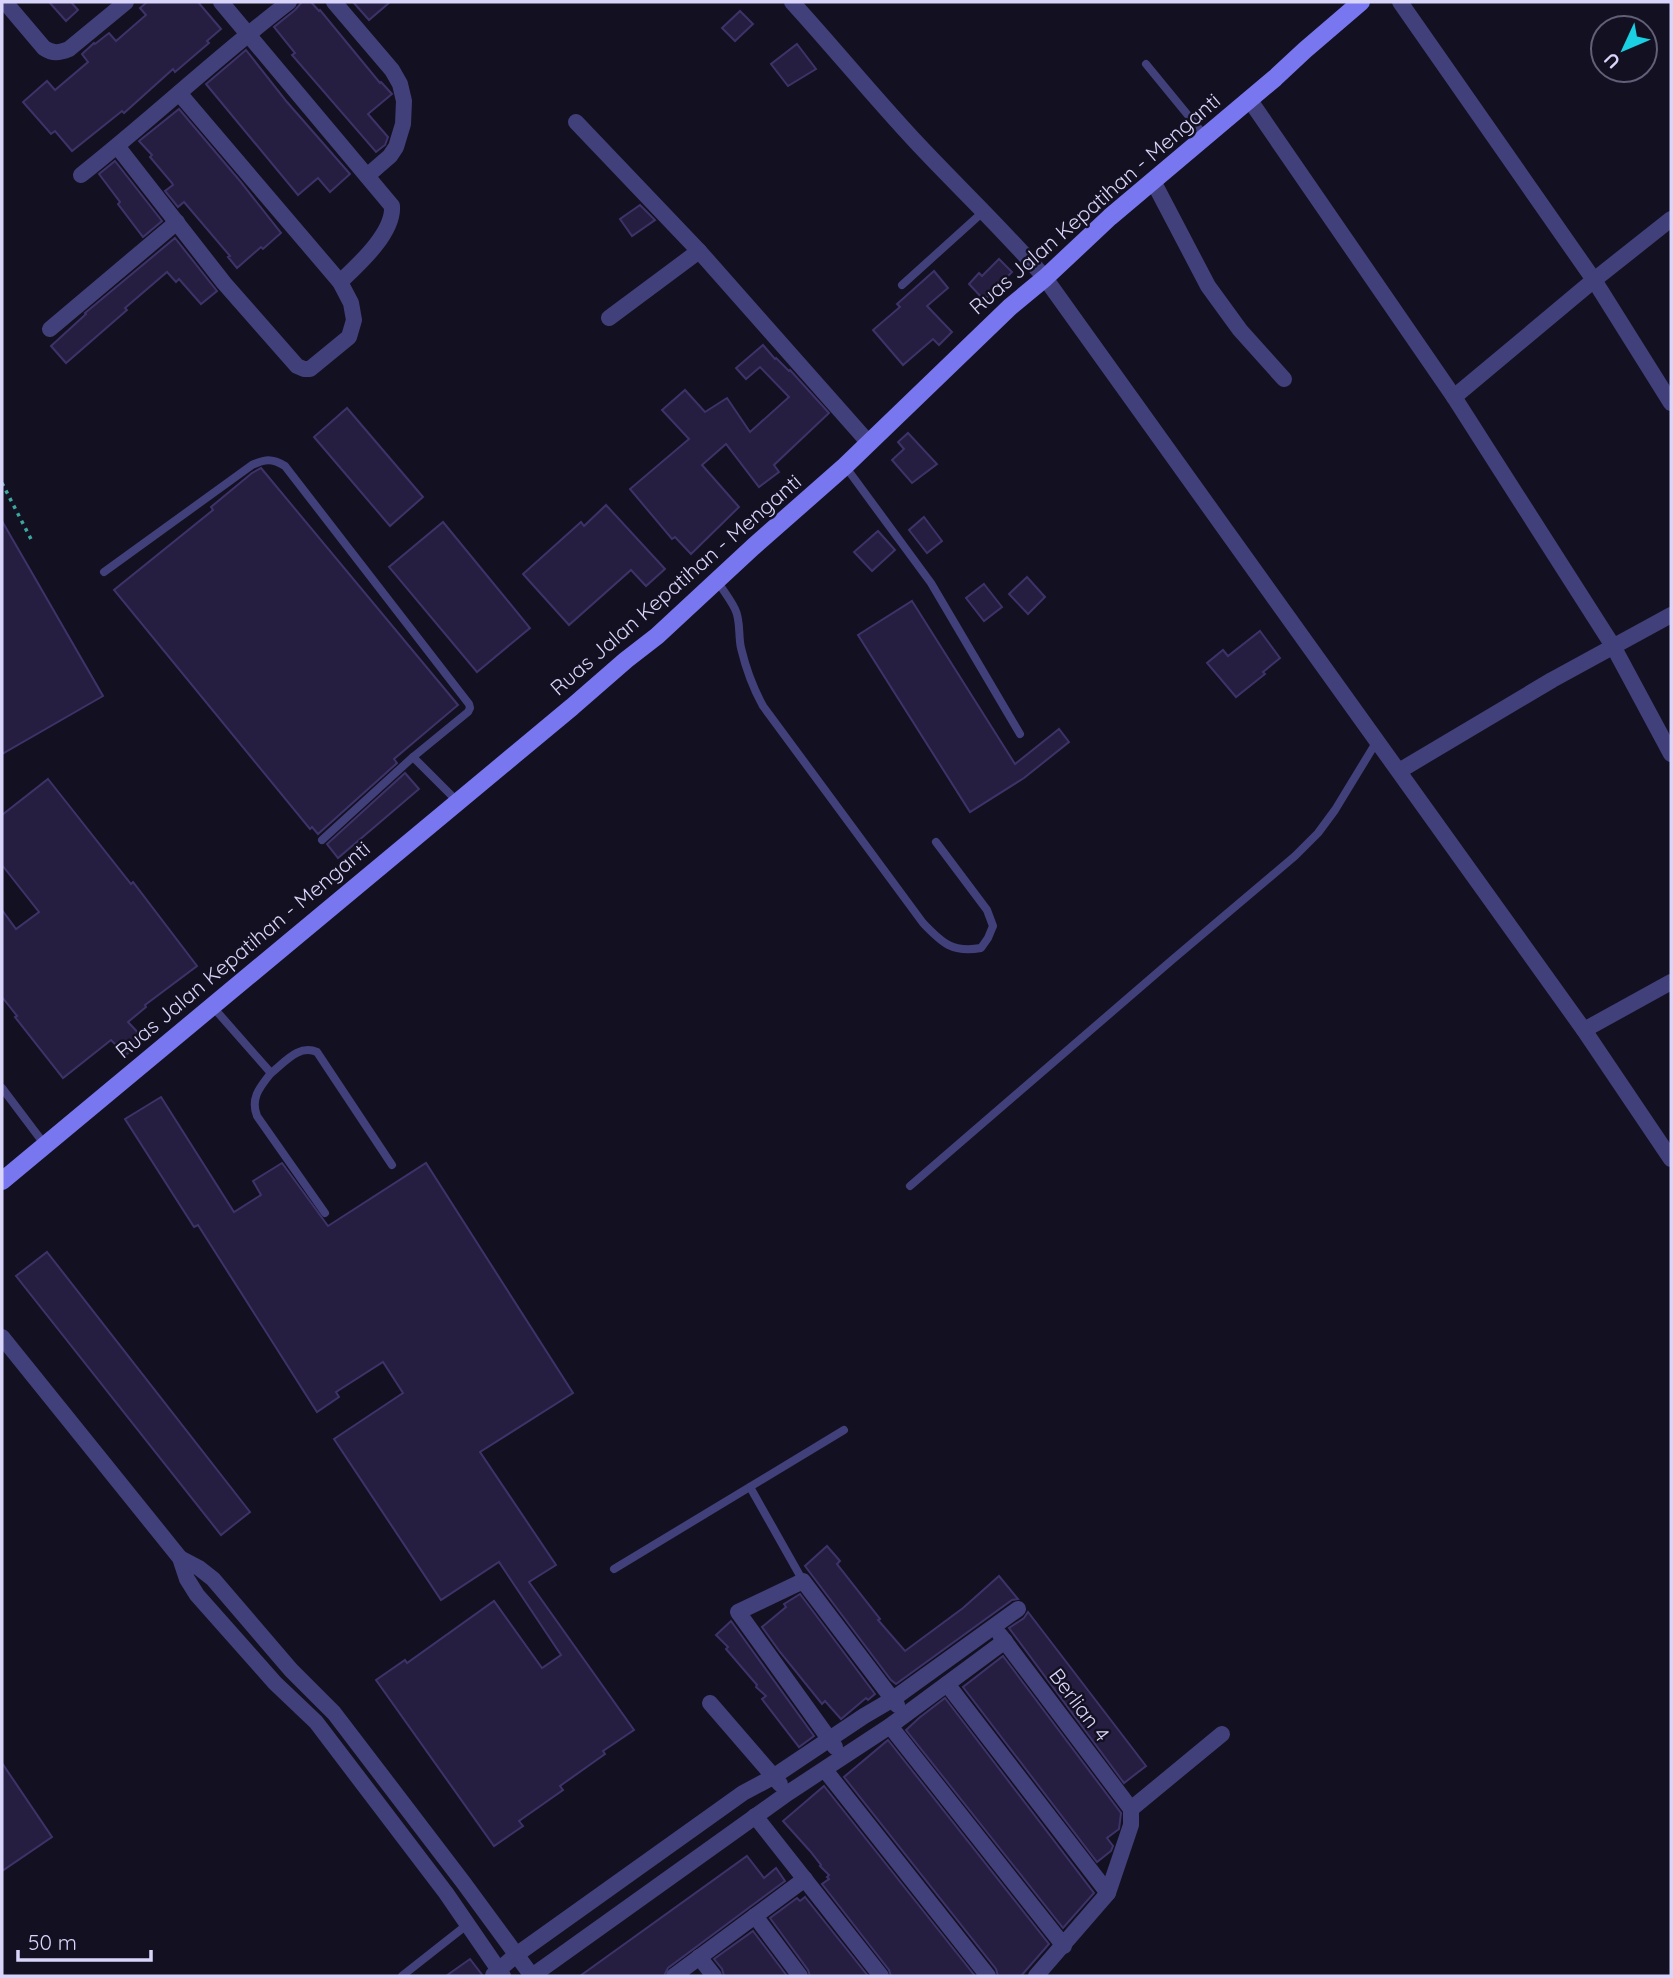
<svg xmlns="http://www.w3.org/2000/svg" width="1673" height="1978" font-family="Quicksand,sans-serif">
<rect width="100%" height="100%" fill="#131021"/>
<g fill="#251e40" stroke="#3d3369" stroke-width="2">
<polygon points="49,2 71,2 78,10 66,21"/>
<polygon points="147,2 198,2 221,29 207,41 209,43 175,72 173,69 124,113 122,111 72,151 55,131 51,134 23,102 47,81 55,90 88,62 82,54 94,43 95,44 109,33 116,41 146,15 140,8"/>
<polygon points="302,2 311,2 319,11 320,10 380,83 381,82 392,94 368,114 388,137 385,145 376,152 292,55 295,53 274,27 295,10"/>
<polygon points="353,2 390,2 369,20"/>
<polygon points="740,11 753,24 735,41 722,28"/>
<polygon points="797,44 816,69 788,86 771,64"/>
<polygon points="246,50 287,102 350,174 330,192 318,178 298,195 206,84"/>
<polygon points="179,109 240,181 281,233 263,249 261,247 237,268 228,257 230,256 184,202 178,207 165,191 173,185 172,183 150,157 152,155 139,141"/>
<polygon points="115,161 162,221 143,237 118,204 120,202 99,174"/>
<polygon points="640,205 655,220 632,236 620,219"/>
<polygon points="175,238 217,291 201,304 179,279 176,282 167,272 125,308 127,310 66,363 51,346 86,314 85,313"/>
<polygon points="999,259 1012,272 984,300 969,284 979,273 982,276"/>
<polygon points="934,271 948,288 927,306 952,332 939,345 933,339 903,365 873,330 900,307 897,304"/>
<polygon points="763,345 775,359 776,358 789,371 790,370 829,413 774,465 779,472 759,487 726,444 702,465 739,507 691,554 675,537 672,539 630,489 689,439 662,410 685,390 705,412 727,398 750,432 789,397 760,367 746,379 736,368"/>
<polygon points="347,408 423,497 390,526 314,437"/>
<polygon points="908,433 937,464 912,483 892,460 904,449 898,442"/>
<polygon points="261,468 458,705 394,759 397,763 318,834 312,827 310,829 114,590 213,510 211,507 252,473"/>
<polygon points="606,505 665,569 646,586 631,570 569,625 523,574 581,522 584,526"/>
<polygon points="924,517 942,541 927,553 909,530"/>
<polygon points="2,521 103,696 2,754"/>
<polygon points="443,522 530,628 477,672 389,567"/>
<polygon points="878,531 895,550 872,571 854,552"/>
<polygon points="1027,577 1045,597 1028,614 1009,594"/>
<polygon points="984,584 1002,607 984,621 966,598"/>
<polygon points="912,601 1015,764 1059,729 1069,742 1024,778 970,812 858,635"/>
<polygon points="1260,631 1280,658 1263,672 1265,674 1236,697 1207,663 1223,650 1228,656"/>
<polygon points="405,773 419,789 338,858 327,844"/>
<polygon points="48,779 131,884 133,882 197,966 145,1005 146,1007 128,1022 144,1039 126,1055 111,1040 63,1078 15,1017 17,1016 2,997 2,910 16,929 39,912 2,865 2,815"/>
<polygon points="161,1097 234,1212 261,1195 253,1181 282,1163 328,1226 426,1163 573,1393 480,1452 556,1565 529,1582 634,1730 603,1751 605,1754 560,1786 563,1790 519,1821 523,1826 494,1846 376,1680 405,1660 407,1663 494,1601 542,1668 561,1655 499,1562 441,1600 334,1439 403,1393 383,1362 336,1392 339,1397 317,1412 198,1225 194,1227 125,1119"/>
<polygon points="47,1252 250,1512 221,1535 16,1276"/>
<polygon points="827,1546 840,1561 837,1564 880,1619 878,1620 905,1651 963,1608 999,1576 1018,1599 1012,1600 896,1684 891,1680 805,1566"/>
<polygon points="800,1594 875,1694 868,1700 866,1698 841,1719 825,1701 822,1704 780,1652 762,1627 786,1607 784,1604"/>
<polygon points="1028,1612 1146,1766 1124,1783 1009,1628 1024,1618"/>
<polygon points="731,1621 814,1736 799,1747 762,1699 766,1696 756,1687 757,1685 726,1649 728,1647 716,1635"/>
<polygon points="1003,1656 1121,1813 1119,1829 1107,1838 1113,1846 1111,1851 1097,1862 963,1687"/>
<polygon points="945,1698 1094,1893 1063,1928 906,1730 919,1718"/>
<polygon points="888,1740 1049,1944 1021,1976 998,1976 996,1969 844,1777"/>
<polygon points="2,1763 52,1837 2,1871"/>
<polygon points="824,1786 975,1976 891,1976 889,1970 822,1884 829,1879 827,1877 829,1875 820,1866 821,1865 810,1851 783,1821"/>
<polygon points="747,1856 764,1878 776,1868 785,1881 668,1968 664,1976 580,1976"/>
<polygon points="805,1897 868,1976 810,1976 808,1970 770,1918 797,1898 800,1901"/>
<polygon points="753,1931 787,1976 724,1976 722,1969 714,1959"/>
<polygon points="470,1959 483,1976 446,1976"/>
</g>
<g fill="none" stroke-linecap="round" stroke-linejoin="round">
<polyline stroke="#3ca79f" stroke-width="3.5" stroke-dasharray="3.5 5" stroke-linecap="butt" points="2,483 33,543"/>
<g stroke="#42407b" stroke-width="8">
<polyline points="1146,64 1205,136"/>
<polyline points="902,285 984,211"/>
<polyline points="845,466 931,583 1020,734"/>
<path d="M 104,572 L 252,465 C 265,459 272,458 285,466 L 469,704 L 470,708 L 468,712 L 413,757"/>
<path d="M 717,581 C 723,590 730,599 735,609 C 741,621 738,635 741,648 C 746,669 753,688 763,706 L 923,923 C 942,943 952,953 981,948 L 988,938 L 993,926 L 987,910 L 936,842"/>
<polyline points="322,840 413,757 457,801"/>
<path d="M 212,1006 L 271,1073 C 260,1087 250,1098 257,1116 L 325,1213"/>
<path d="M 271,1073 C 285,1062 299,1044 317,1052 L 392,1165"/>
<polyline points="2,1088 45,1145"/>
<polyline points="910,1186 1172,960 1295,856 1318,833 1335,810 1377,741"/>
<polyline points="750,1487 803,1581"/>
<polyline points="614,1569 844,1430"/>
<polyline points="402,1976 468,1924"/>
</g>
<g stroke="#42407b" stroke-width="16">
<path d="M 5,2 L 44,48 C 53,54 59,53 69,49 L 126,2"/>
<path d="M 221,2 L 392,206 C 394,233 358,265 340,282"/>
<polyline points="334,2 392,70 400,84 404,101 403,124 396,147 390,156 367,176"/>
<path d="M 792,2 C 834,48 873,96 916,142 C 959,188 1004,230 1045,278 L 1584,1030 L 1671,1159"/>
<polyline points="1400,2 1594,280 1671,403"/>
<polyline points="1249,99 1454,397 1613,646 1671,754"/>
<polyline points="576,122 699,251 868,442"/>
<polyline points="117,146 224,283 297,366 304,369 310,369 349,337 354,320 351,303 340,282 179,93"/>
<path d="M 81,175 C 152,119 217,57 289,2"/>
<polyline points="1153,181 1208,286 1240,330 1284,379"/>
<polyline points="609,318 699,251"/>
<polyline points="50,329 177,222"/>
<polyline points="1454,397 1594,280 1671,219"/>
<polyline points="1399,771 1552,680 1671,615"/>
<polyline points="1584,1030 1671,982"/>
<polyline points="2,1337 180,1558 187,1579 197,1595 275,1683 316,1722 446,1893 503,1976"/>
<polyline points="180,1558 199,1568 213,1579 291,1670 334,1713 463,1882 532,1976"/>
<polyline points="1000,1635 1131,1809"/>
<polyline points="947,1684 1108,1893"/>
<polyline points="710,1703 780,1784"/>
<polyline points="890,1726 1064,1946"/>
<polyline points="835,1747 738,1612 803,1581 897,1705"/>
<polyline points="825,1770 988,1976"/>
<polyline points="755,1816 881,1976"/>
<polyline points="755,1916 800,1976"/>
<polyline points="699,1957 714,1976"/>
<polyline points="493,1975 516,1955 743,1793 773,1777 864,1716 893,1699 1018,1609"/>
<polyline points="532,1976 788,1793 890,1726 1005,1641"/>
<polyline points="674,1976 805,1879"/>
<polyline points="1036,1976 1108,1893 1131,1825 1131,1809 1222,1734"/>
</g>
<polyline stroke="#7877ef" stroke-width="18" points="2,1181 572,707 626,660 657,636 753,547 845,466 1010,307 1045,278 1110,217 1275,78 1305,50 1361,2"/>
</g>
<g text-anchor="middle" stroke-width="5" stroke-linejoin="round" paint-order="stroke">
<g font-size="21" fill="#d9d5fa" stroke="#131021">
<text transform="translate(1095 204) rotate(-41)" y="7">Ruas Jalan Kepatihan - Menganti</text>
<text transform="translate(676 585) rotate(-41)" y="7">Ruas Jalan Kepatihan - Menganti</text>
<text transform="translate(243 950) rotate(-40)" y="7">Ruas Jalan Kepatihan - Menganti</text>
<text transform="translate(1079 1705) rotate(53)" y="7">Berlian 4</text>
</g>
</g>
<rect width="1673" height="1978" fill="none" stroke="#d9d5fa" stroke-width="7"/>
<g transform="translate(1624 49) rotate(226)"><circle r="33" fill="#131021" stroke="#625f78" stroke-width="2"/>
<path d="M0-5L12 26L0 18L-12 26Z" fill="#1acfe1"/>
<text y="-10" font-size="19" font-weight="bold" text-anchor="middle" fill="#d9d5fa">U</text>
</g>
<path d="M18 1950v10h133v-10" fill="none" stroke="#d9d5fa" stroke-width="3.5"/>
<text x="28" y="1950" font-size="21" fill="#d9d5fa" stroke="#131021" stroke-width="5" paint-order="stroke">50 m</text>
</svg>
